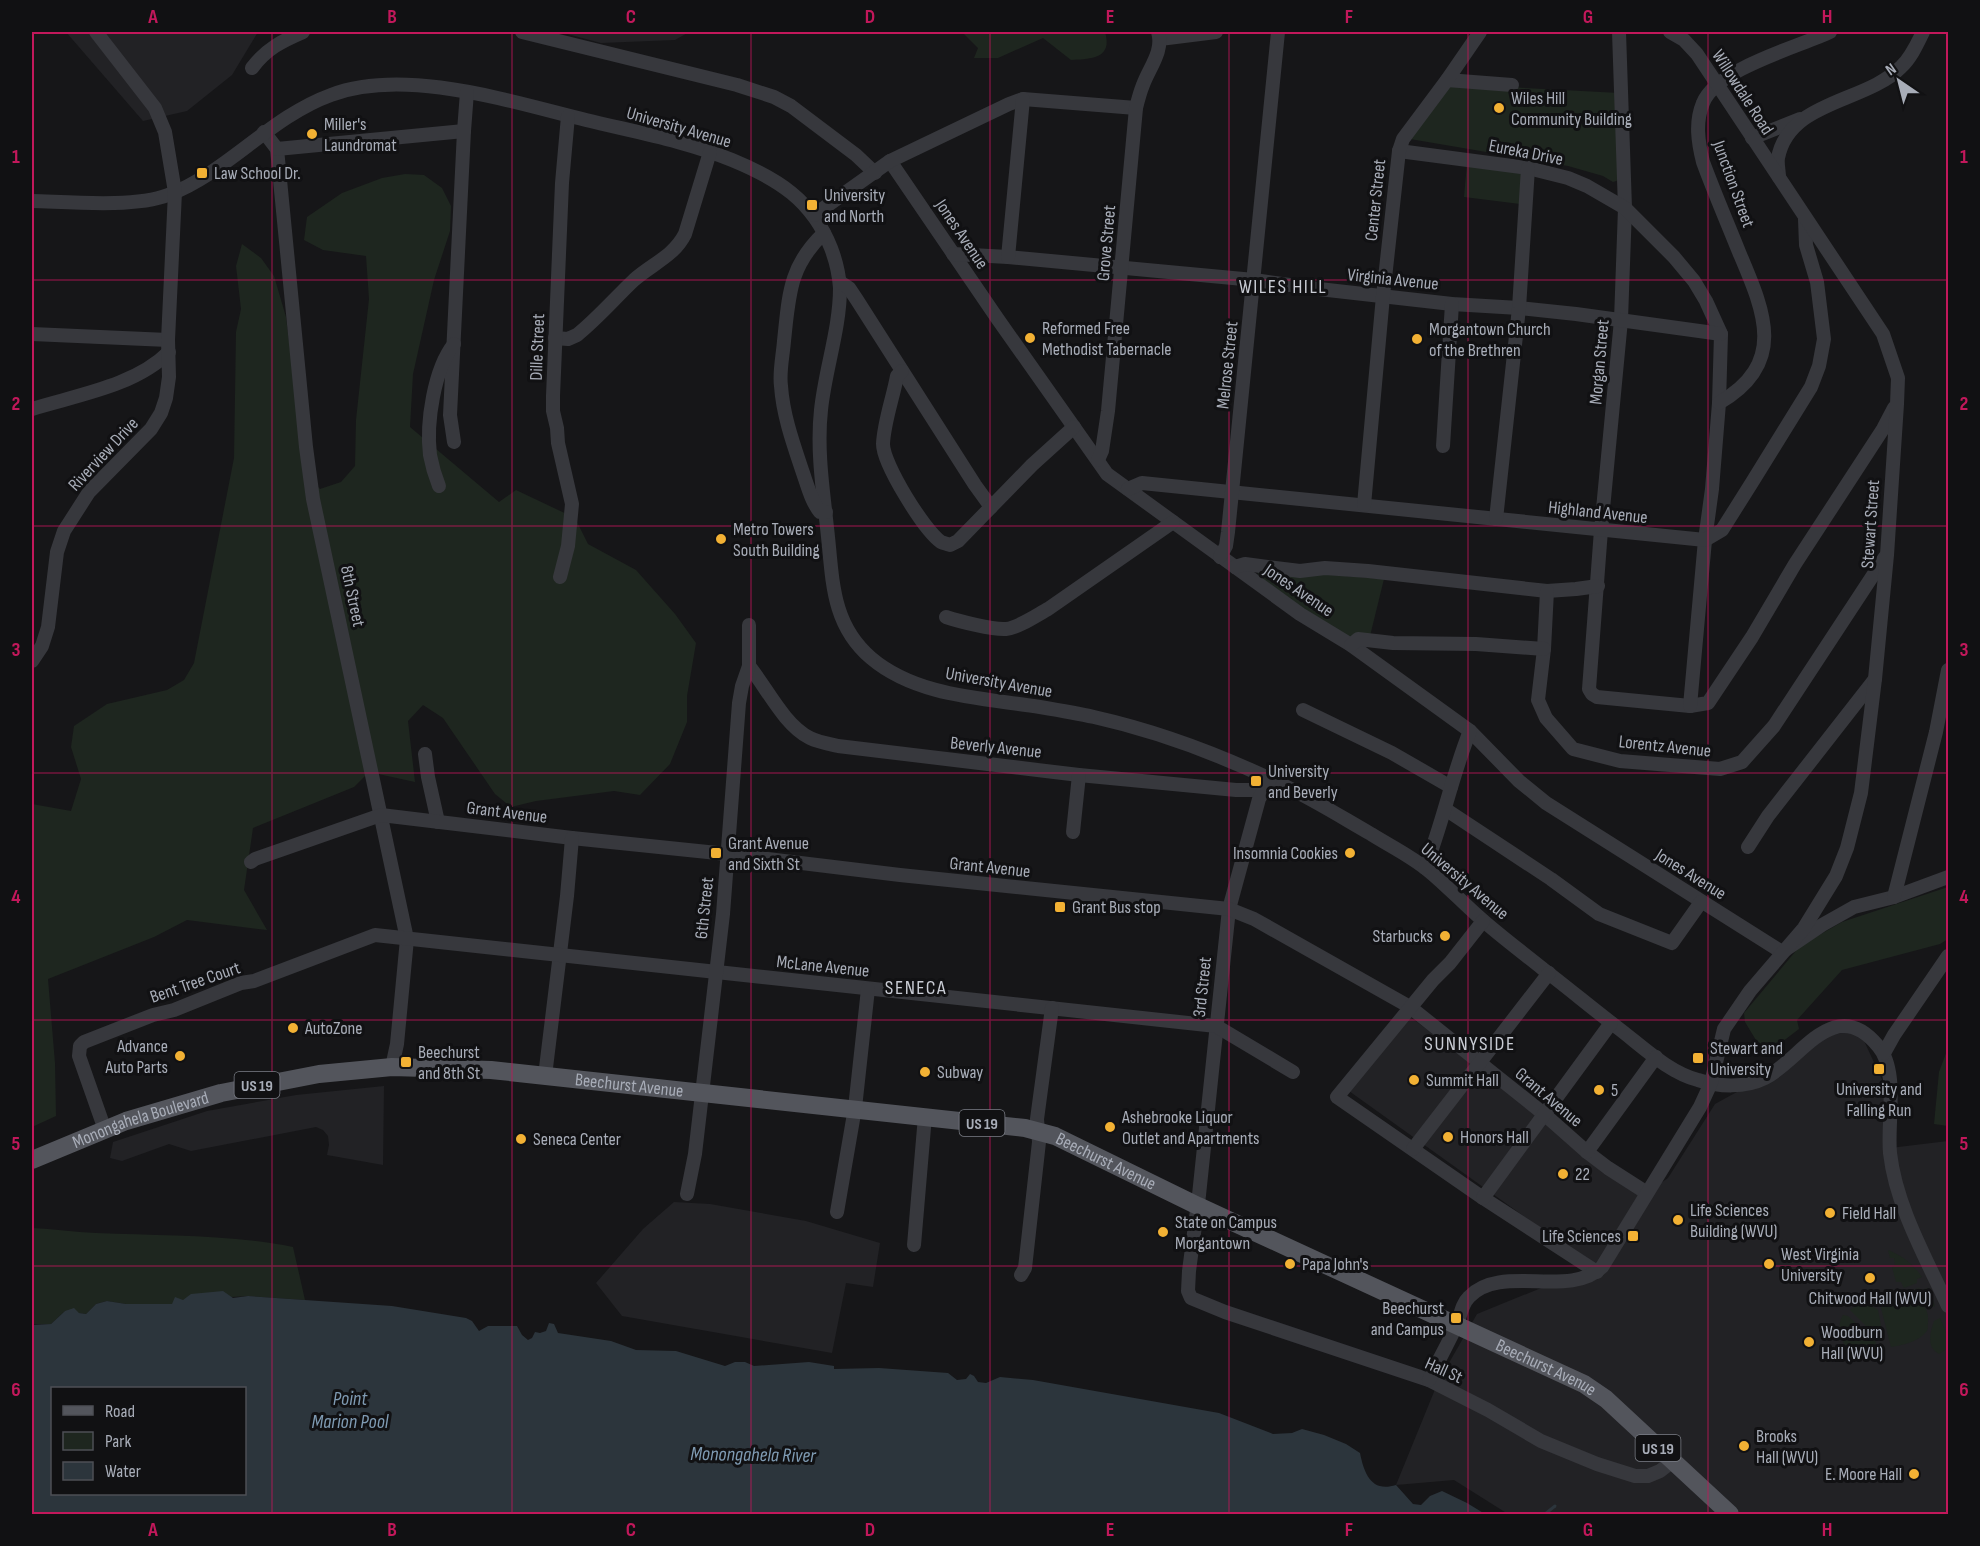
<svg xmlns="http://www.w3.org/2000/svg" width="1980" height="1546" font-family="'Sofia Sans Condensed',sans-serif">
<rect width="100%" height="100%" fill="#161618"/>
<g fill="#222225">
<polygon points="66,32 258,32 232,75 187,111 143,121"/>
<polygon points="560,32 689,32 675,40 601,43"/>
<polygon points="1409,1016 1647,1193 1668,1178 1715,1104 1777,1070 1810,1039 1859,1030 1890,1097 1890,1148 1948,1141 1948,1514 1508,1514 1454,1480 1396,1485 1438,1382 1477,1314 1578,1273 1592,1265 1349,1091"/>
<polygon points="384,1086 383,1165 327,1155 329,1145 328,1136 323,1130 316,1127 191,1151 169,1144 122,1161 110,1158 113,1142 207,1111 296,1095"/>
<polygon points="674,1202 710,1204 806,1221 880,1243 873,1287 846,1283 832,1353 622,1316 596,1283 643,1229"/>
</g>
<g fill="#1e261f">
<path d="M 962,32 L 1105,32 C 1113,59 1091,59 1071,60 L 1043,38 L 998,58 L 974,58 L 978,48 Z"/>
<polygon points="1450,84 1620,93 1622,179 1613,182 1603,176 1568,166 1410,139"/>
<polygon points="1467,163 1524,171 1520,204 1464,197"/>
<polygon points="405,174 424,175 442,188 451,206 450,231 434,280 413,374 410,427 499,502 516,490 575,518 588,544 636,570 675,614 696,643 687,696 687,722 670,764 640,795 614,791 536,801 511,807 495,794 443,718 423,705 408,721 415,782 369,772 354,787 253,828 244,890 267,930 187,920 154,937 48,979 55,1063 56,1116 32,1127 32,804 71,811 81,779 71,747 74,726 107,704 167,690 184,680 194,663 234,458 236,332 241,309 236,266 242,244 261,258 274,276 286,317 305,473 320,489 341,482 355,466 356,420 369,299 366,256 323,250 304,240 307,217 342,193 382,178"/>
<polygon points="1257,569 1384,579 1370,636 1350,641 1259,579"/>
<polygon points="1948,887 1948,939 1940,944 1842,970 1797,1020 1799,1029 1765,1055 1745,1022 1744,1013 1800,946 1842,922"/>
<polygon points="1948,1048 1948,1126 1934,1124 1939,1072"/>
<path d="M 32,1228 C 53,1229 74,1232 96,1233 C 162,1236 228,1234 293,1247 L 305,1300 L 248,1296 L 183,1300 L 172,1304 L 126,1304 L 107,1301 L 96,1304 L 86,1314 L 65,1311 L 51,1324 L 32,1324 Z"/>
<path d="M 1888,1250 C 1903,1256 1912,1263 1922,1277 L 1917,1279 L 1917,1283 L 1904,1288 L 1901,1282 L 1896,1282 L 1892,1267 L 1895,1265 L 1894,1258 L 1890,1258 Z"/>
<path d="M 1919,1288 L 1921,1290 L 1928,1288 L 1935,1306 L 1931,1307 C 1926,1298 1921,1295 1911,1292 L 1913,1290 Z"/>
<path d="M 1902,1295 C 1918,1299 1930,1306 1928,1323 C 1927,1328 1929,1328 1926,1332 C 1918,1342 1903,1345 1891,1347 L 1881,1308 L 1890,1297 Z"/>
<polygon points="1867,1303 1878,1310 1883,1336 1879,1339 1850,1310 1858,1304"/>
<path d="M 1843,1315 L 1848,1316 L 1876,1342 L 1872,1352 L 1863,1354 L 1844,1344 C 1840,1335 1837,1324 1843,1315 Z"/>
<path d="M 1940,1318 L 1948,1337 L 1948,1348 L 1939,1354 C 1926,1347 1930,1333 1934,1321 Z"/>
</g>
<path fill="#2c353c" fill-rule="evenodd" d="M 223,1291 L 233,1298 L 248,1296 L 392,1306 L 466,1318 L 472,1321 L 479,1331 L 488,1326 L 517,1326 L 522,1335 L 528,1340 L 532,1338 L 535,1332 L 540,1333 L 546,1331 L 549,1323 L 554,1324 L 558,1333 L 611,1341 L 636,1350 L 676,1351 L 725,1366 L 735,1362 L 745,1362 L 754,1366 L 809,1362 L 834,1366 L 834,1369 L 879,1368 L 948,1373 L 957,1380 L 966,1379 L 970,1374 L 974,1376 L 978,1382 L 986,1383 L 1000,1377 L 1033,1380 L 1219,1413 L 1273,1434 L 1292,1433 L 1302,1429 L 1324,1435 L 1346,1444 L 1360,1453 C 1364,1473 1371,1493 1396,1485 L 1413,1504 L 1421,1505 L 1430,1496 L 1442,1491 L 1467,1503 L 1485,1514 L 32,1514 L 32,1325 L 51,1324 L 65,1311 L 74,1308 L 79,1313 L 86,1314 L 96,1304 L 107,1301 L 126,1304 L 172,1304 L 175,1297 L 183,1300 L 191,1294 ZM 52,1388 L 244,1388 L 244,1494 L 52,1494 Z"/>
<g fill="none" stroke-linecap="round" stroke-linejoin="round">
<polyline stroke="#2c353c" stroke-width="3" points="1545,1514 1555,1506"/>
<g stroke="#37383d" stroke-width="14">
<polyline points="522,32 737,85 774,97 791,106 856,155 875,173"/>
<polyline points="1619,32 1625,208 1621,320 1601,530 1589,689 1592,694 1597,697 1690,706 1708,703 1752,637 1795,564 1883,429 1894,408"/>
<polyline points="1160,39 1216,32"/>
<path d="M 252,68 C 266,49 282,41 303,32"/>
<polyline points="1447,80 1512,85"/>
<polyline points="264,132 277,149 306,447 313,499 407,939 397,1044 392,1067"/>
<polyline points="1752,138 1800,119"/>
<polyline points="277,149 464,131"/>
<polyline points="1399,151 1528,168 1568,178 1587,186 1625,208 1674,257 1694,281 1706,301 1721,334 1719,403 1712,489 1705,540 1690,706"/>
<polyline points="890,161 997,318 1107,474 1300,614 1351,645 1470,731 1519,781 1546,803 1782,952 1822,925 1854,907 1894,897 1948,877"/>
<path d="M 1779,177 C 1779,171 1777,164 1778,158 C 1789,100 1866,103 1901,67 C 1911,58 1917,44 1923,32"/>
<path d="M 32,201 C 69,202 134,208 168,195 C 227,173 270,117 331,95 C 405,67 512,102 586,120 C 635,132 686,141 732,160 C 778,179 812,200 831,248 C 836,261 839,274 840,288 C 840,329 825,370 821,410 C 816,455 825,502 829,547 C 833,591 836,628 871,658 C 917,697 984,698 1040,707 C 1058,710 1076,713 1094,717 C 1161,732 1226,757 1287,787 C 1316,801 1343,818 1371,834 C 1390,846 1411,856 1429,871 C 1446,885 1462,902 1479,917 C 1499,935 1522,952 1543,969 C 1568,988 1593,1009 1618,1028 C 1643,1047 1668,1072 1698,1080 C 1719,1087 1745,1088 1765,1078 C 1801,1060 1834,993 1878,1046 C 1899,1070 1887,1122 1890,1153 C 1896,1206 1926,1258 1948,1306"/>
<polyline points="814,215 890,161 1009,104 1023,99 1136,108"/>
<path d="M 824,233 C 789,266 789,295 784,341 C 783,355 779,372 781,386 C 783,415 793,443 802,470 C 807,484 811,501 820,512 L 826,512"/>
<polyline points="953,254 1008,257 1254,280 1319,289 1452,304 1519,308 1576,314 1721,334"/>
<polyline points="1008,257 1023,99"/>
<polyline points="840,282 849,288 857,300 975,485 991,507"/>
<polyline points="32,334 168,340"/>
<path d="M 555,338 L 568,339 L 577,335 C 598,318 615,298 634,280 C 652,264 674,256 685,234 L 710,152"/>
<path d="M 902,371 L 897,376 C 893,398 884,422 883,444 C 883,464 924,530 941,542 C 943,543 948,544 950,545 L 958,541 L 1032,465 L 1074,427"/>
<path d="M 1719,403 C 1788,363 1764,311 1739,252 C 1727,222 1714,192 1703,162 C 1698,142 1695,122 1703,103 C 1716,69 1798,47 1830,32"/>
<path d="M 32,409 C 77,395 135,386 169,352"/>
<polyline points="454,442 450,415 464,131 467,92"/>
<polyline points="1443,446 1452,304"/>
<path d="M 1098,460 L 1102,451 L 1108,411 L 1136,108 C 1138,100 1140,92 1143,85 C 1149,68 1164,51 1158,32"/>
<path d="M 439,486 C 435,476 432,466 430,455 C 426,423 434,369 454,344"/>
<polyline points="1128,489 1142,483 1705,540 1722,530 1751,484 1811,387 1819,366 1824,339 1817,282 1806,245 1805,219"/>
<polyline points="1364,505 1383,296 1399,151 1403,139 1447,80 1480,32"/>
<polyline points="1496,519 1519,308 1528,168"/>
<polyline points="1220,557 1226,546 1228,532 1278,32"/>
<polyline points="1235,567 1245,564 1300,571 1325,568 1368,571 1547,591 1576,589 1598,586"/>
<polyline points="560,577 568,546 572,504 558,443 557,428 553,411 553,396 562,183 568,116"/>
<polyline points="1547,591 1544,649 1538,700 1546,718 1573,749 1620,761 1720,769 1742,762 1774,726 1885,557"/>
<path d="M 946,617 C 958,621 993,630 1006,629 C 1018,628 1037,615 1048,609 L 1173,522"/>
<polyline points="1351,645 1358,639 1393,643 1476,644 1544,649"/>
<polyline points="32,661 42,646 48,627 57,552 64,531 89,492 151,429 161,413 166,398 169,377 168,340 175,192 165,132 155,108 96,32"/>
<path d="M 749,666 C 767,688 784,725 810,738 C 818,742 829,744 838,746 L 1079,775 L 1236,790 L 1255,790 L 1268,780"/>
<polyline points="1303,710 1392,753 1451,787"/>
<polyline points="425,754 428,777 438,822"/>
<polyline points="1270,779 1259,799 1229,909 1199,1195 1189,1271 1188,1291 1191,1298 1225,1312 1429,1380 1488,1410 1541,1441 1597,1464 1635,1476 1648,1476 1660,1471 1673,1461"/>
<polyline points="1445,809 1551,879 1599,914 1672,943 1701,902"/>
<polyline points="1073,832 1079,775"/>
<polyline points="1748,847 1768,816 1875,679"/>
<polyline points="251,862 255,859 381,815 572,838 727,854 900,875 1229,909 1254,919 1410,1007 1544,1114 1587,1152 1608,1168 1647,1193"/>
<path d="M 1425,868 C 1443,823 1452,775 1470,731"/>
<polyline points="1894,897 1936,732 1948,670"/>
<polyline points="1483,921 1450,963 1433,980 1337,1097 1483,1198 1597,1272"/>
<polyline points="1884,1053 1894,1035 1948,956"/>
<polyline points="545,1076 567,896 572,838"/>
<polyline points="105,1130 79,1056 80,1046 84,1042 153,1015 174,1010 241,983 254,981 375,935 1216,1026 1293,1072"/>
<polyline points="1413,1149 1549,973"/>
<polyline points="1587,1152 1656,1057"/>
<polyline points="687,1194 695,1154 723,914 739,703 742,686 749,666 749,625"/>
<polyline points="1483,1198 1611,1023"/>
<polyline points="837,1212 855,1108 868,989"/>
<polyline points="914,1245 925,1116"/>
<polyline points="1021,1275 1025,1268 1039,1142 1037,1119 1052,1008"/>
<path d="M 1429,1380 C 1438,1361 1449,1342 1458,1322 C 1461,1313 1462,1304 1469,1297 C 1501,1263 1569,1299 1602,1267 L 1700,1107 L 1711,1083 L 1724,1029 L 1750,991 L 1804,928 L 1836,876 L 1847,848 L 1861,793 L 1875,679 L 1887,555 L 1897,404 L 1898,378 L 1883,334 L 1697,54 L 1684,40 L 1670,32"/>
</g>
<path stroke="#53555c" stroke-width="18" id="s1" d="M 32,1160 L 126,1121 L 221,1093 L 319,1074 L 392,1067 L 491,1070 L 1025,1128 L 1055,1136 L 1198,1206 L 1584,1384 L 1606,1399 L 1730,1514"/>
</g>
<path fill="none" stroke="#c2185b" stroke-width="1.5" stroke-opacity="0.55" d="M 272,32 L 272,1514M 512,32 L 512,1514M 751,32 L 751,1514M 990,32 L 990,1514M 1229,32 L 1229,1514M 1468,32 L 1468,1514M 1708,32 L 1708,1514M 32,280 L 1948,280M 32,526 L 1948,526M 32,773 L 1948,773M 32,1020 L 1948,1020M 32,1266 L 1948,1266"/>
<g fill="#f2b134" stroke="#111113" stroke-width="2">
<circle cx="1499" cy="108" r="6"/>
<circle cx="312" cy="134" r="6"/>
<rect x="196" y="167" width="12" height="12" rx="3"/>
<rect x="806" y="199" width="12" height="12" rx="3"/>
<circle cx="1030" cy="338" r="6"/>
<circle cx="1417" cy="339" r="6"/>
<circle cx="721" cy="539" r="6"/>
<rect x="1250" y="775" width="12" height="12" rx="3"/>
<rect x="710" y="847" width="12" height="12" rx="3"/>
<circle cx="1350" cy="853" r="6"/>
<rect x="1054" y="901" width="12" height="12" rx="3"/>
<circle cx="1445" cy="936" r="6"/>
<circle cx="293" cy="1028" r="6"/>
<circle cx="180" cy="1056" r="6"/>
<rect x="1692" y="1052" width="12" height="12" rx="3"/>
<rect x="400" y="1056" width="12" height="12" rx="3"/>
<rect x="1873" y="1063" width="12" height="12" rx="3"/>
<circle cx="925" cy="1072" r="6"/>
<circle cx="1414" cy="1080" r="6"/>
<circle cx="1599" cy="1090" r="6"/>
<circle cx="1110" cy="1127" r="6"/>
<circle cx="1448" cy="1137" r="6"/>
<circle cx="521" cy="1139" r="6"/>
<circle cx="1563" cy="1174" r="6"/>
<circle cx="1830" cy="1213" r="6"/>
<circle cx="1678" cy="1220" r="6"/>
<circle cx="1163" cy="1232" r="6"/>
<rect x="1627" y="1230" width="12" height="12" rx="3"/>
<circle cx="1290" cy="1264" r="6"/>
<circle cx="1769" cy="1264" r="6"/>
<circle cx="1870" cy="1278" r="6"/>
<rect x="1450" y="1312" width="12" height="12" rx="3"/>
<circle cx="1809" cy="1342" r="6"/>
<circle cx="1744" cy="1446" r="6"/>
<circle cx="1914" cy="1474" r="6"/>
</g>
<g text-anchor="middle" stroke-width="6" stroke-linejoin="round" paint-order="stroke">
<g fill="#111113" stroke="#7b7e86" stroke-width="1.5">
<rect x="234.5" y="1072" width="45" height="26" rx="4.5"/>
<rect x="959.5" y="1110" width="45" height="26" rx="4.5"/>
<rect x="1635.5" y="1435" width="45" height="26" rx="4.5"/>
</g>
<g font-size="16" font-weight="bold" fill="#a8adb8">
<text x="257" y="1091">US 19</text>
<text x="982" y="1129">US 19</text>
<text x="1658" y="1454">US 19</text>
</g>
<g font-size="18" fill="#a8adb8" stroke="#111113">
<text transform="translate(1743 92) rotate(57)" y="6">Willowdale Road</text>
<text transform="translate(679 127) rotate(16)" y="6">University Avenue</text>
<text transform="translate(1526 152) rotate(11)" y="6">Eureka Drive</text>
<text transform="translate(1734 184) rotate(70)" y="6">Junction Street</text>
<text transform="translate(1375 200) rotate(-84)" y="6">Center Street</text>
<text transform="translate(962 234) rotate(56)" y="6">Jones Avenue</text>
<text transform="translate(1106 243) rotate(-85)" y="6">Grove Street</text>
<text transform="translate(1393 279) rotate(6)" y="6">Virginia Avenue</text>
<text transform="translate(537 347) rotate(-88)" y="6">Dille Street</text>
<text transform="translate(1599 362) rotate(-85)" y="6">Morgan Street</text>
<text transform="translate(1227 365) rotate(-84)" y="6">Melrose Street</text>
<text transform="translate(103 454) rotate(-47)" y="6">Riverview Drive</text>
<text transform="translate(1598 512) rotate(6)" y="6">Highland Avenue</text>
<text transform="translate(1870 524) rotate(-86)" y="6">Stewart Street</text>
<text transform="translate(1299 590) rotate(34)" y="6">Jones Avenue</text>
<text transform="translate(353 596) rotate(78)" y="6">8th Street</text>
<text transform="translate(999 682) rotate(10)" y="6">University Avenue</text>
<text transform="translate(1665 746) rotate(6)" y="6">Lorentz Avenue</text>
<text transform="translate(996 747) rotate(6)" y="6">Beverly Avenue</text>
<text transform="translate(507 812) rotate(7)" y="6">Grant Avenue</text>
<text transform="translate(990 867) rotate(6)" y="6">Grant Avenue</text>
<text transform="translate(1691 874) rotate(32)" y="6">Jones Avenue</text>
<text transform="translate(1465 881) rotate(40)" y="6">University Avenue</text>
<text transform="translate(704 908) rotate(-84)" y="6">6th Street</text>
<text transform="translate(823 966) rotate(6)" y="6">McLane Avenue</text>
<text transform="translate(195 982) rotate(-19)" y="6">Bent Tree Court</text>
<text transform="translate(1202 987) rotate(-84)" y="6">3rd Street</text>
<text dy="6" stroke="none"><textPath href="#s1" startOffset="612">Beechurst Avenue</textPath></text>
<text transform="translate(1549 1097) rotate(40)" y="6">Grant Avenue</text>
<text dy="6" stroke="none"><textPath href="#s1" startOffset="116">Monongahela Boulevard</textPath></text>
<text dy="6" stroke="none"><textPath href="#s1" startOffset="1098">Beechurst Avenue</textPath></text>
<text dy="6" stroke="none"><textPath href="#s1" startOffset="1584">Beechurst Avenue</textPath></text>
<text transform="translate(1444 1370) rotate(24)" y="6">Hall St</text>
</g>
<g font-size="18" fill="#a8adb8" stroke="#111113" text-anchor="start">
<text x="1511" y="104">Wiles Hill<tspan x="1511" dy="21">Community Building</tspan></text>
<text x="324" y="130">Miller's<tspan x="324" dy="21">Laundromat</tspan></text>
<text x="214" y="179">Law School Dr.</text>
<text x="824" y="201">University<tspan x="824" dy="21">and North</tspan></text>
<text x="1042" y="334">Reformed Free<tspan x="1042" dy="21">Methodist Tabernacle</tspan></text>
<text x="1429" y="335">Morgantown Church<tspan x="1429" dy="21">of the Brethren</tspan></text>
<text x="733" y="535">Metro Towers<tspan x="733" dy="21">South Building</tspan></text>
<text x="1268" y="777">University<tspan x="1268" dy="21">and Beverly</tspan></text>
<text x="728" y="849">Grant Avenue<tspan x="728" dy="21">and Sixth St</tspan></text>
<text x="1338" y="859" text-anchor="end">Insomnia Cookies</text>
<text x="1072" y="913">Grant Bus stop</text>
<text x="1433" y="942" text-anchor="end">Starbucks</text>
<text x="305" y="1034">AutoZone</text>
<text x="168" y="1052" text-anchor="end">Advance<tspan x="168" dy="21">Auto Parts</tspan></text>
<text x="1710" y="1054">Stewart and<tspan x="1710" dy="21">University</tspan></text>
<text x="418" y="1058">Beechurst<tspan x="418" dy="21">and 8th St</tspan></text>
<text x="937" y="1078">Subway</text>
<text x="1426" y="1086">Summit Hall</text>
<text x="1879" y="1095" text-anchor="middle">University and<tspan x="1879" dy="21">Falling Run</tspan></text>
<text x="1611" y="1096">5</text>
<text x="1122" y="1123">Ashebrooke Liquor<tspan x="1122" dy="21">Outlet and Apartments</tspan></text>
<text x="1460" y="1143">Honors Hall</text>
<text x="533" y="1145">Seneca Center</text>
<text x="1575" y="1180">22</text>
<text x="1690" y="1216">Life Sciences<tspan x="1690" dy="21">Building (WVU)</tspan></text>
<text x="1842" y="1219">Field Hall</text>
<text x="1175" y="1228">State on Campus<tspan x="1175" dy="21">Morgantown</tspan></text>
<text x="1621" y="1242" text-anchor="end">Life Sciences</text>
<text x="1781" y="1260">West Virginia<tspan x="1781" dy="21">University</tspan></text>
<text x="1302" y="1270">Papa John's</text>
<text x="1870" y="1304" text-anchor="middle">Chitwood Hall (WVU)</text>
<text x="1444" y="1314" text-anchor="end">Beechurst<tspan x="1444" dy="21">and Campus</tspan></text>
<text x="1821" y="1338">Woodburn<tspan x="1821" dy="21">Hall (WVU)</tspan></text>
<text x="1756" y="1442">Brooks<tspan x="1756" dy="21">Hall (WVU)</tspan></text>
<text x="1902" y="1480" text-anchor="end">E. Moore Hall</text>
</g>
<g font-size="20" letter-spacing="1.5" fill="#c9ccd4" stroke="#111113">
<text x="1283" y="293">WILES HILL</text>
<text x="916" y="994">SENECA</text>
<text x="1470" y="1050">SUNNYSIDE</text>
</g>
<g font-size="20" font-style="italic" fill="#7f9bb3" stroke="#111113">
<text x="350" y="1405">Point<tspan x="350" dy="23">Marion Pool</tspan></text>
<text transform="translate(753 1454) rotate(1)" y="7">Monongahela River</text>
</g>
</g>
<rect width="1980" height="1546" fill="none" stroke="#111113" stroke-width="66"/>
<rect x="51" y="1387" width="195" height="108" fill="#111113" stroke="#4d4f55" stroke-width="1.5"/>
<rect x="63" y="1406" width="30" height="9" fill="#53555c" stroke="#4d4f55" stroke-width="1.5"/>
<text x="105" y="1417" font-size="18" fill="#a8adb8">Road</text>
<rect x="63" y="1432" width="30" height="18" fill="#1e261f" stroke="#4d4f55" stroke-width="1.5"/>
<text x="105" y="1447" font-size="18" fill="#a8adb8">Park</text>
<rect x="63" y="1462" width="30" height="18" fill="#2c353c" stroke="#4d4f55" stroke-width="1.5"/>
<text x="105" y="1477" font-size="18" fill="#a8adb8">Water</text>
<g transform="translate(1899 81) rotate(325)" stroke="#111113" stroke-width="4.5" paint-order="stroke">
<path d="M0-4.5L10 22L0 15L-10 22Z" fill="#a8adb8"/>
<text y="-9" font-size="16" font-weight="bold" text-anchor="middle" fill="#a8adb8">N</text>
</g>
<rect x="33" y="33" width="1914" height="1480" fill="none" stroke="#c2185b" stroke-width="2"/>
<g font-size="20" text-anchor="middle" font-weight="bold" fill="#c2185b">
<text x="153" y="23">A</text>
<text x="392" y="23">B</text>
<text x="631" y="23">C</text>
<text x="870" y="23">D</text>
<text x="1110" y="23">E</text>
<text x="1349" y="23">F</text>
<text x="1588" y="23">G</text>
<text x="1827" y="23">H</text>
<text x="16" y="163">1</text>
<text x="1964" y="163">1</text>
<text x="16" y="410">2</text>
<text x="1964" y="410">2</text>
<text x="16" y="656">3</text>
<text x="1964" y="656">3</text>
<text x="16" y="903">4</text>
<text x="1964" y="903">4</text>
<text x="16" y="1150">5</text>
<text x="1964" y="1150">5</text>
<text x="16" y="1396">6</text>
<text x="1964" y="1396">6</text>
<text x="153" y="1536">A</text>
<text x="392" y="1536">B</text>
<text x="631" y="1536">C</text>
<text x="870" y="1536">D</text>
<text x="1110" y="1536">E</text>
<text x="1349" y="1536">F</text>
<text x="1588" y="1536">G</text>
<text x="1827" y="1536">H</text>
</g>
</svg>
